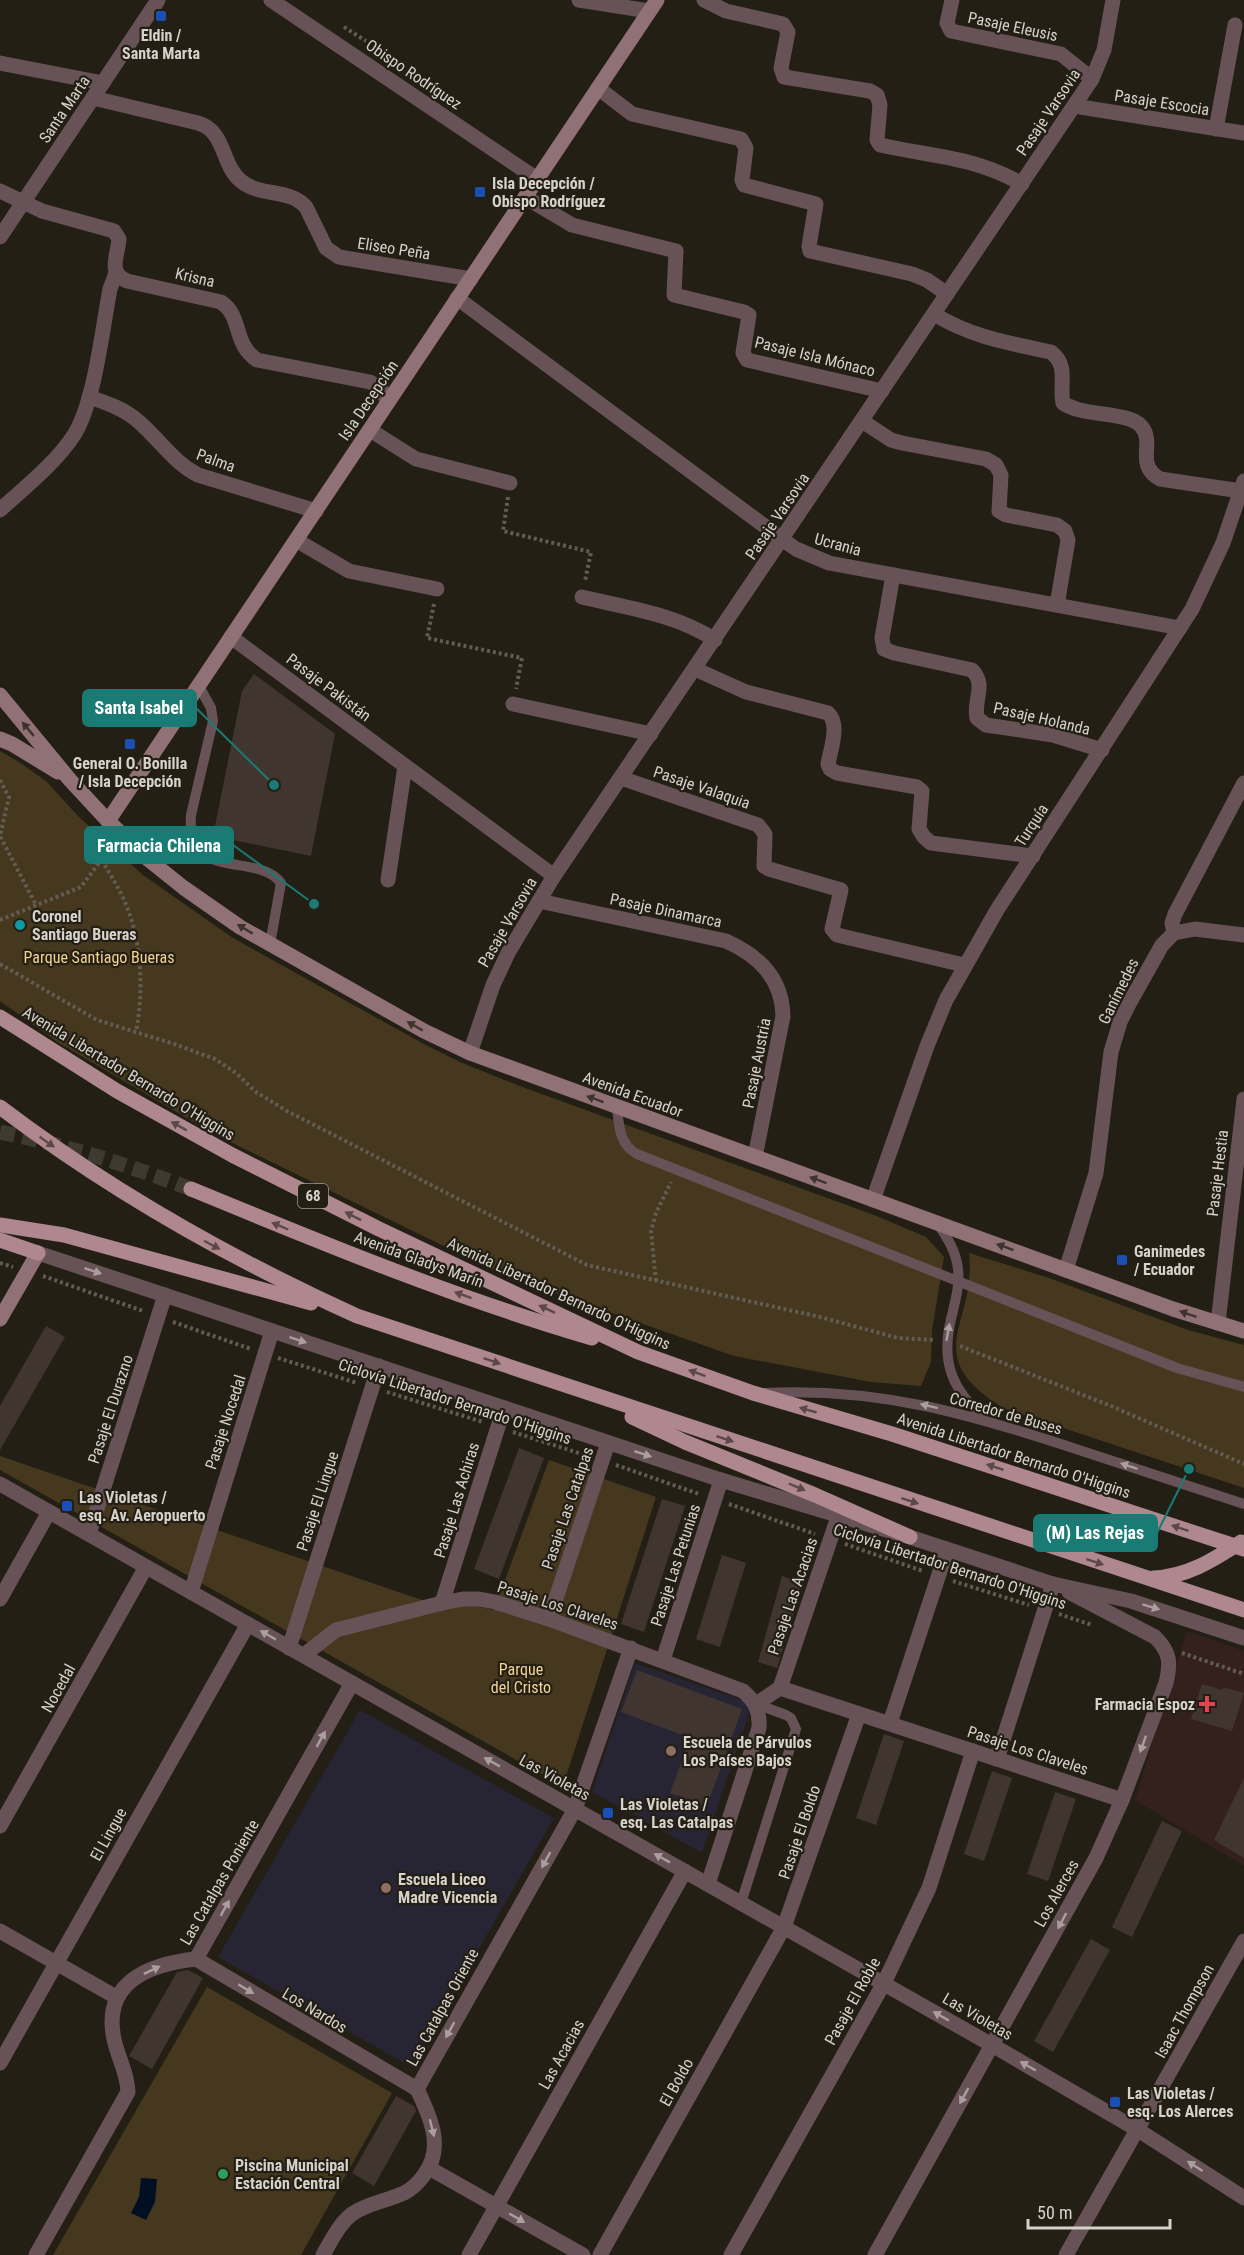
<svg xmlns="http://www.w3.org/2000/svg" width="1244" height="2255" font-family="'Roboto Condensed',sans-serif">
<rect width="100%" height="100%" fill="#241f14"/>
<polygon fill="#34211d" points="1187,1631 1244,1651 1244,1866 1135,1800"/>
<g fill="#272434">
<polygon points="635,1663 745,1701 750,1711 702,1853 592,1792"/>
<polygon points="360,1710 554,1818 411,2067 218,1957"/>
</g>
<g fill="#45381e">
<polygon points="0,751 19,762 46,781 79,817 143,875 233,938 422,1043 460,1062 517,1085 874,1215 926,1237 944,1257 932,1330 931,1362 921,1386 871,1382 734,1356 501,1274 214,1134 59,1043 0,1001"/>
<path d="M 969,1253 L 1049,1278 L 1188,1330 L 1244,1345 L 1244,1488 L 1003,1408 C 917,1354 977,1326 969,1253 Z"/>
<polygon points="0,1456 422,1600 449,1606 472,1605 494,1610 549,1460 656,1497 563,1786 0,1470"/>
<polygon points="207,1987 392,2093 301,2255 53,2255"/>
</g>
<polygon fill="#001022" points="141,2178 157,2179 155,2202 146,2220 131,2213 139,2197"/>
<g fill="#41352f">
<polygon points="254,674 335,734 311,856 213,836 242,691"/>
<polygon points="46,1326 65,1337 0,1450 0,1406"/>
<polygon points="519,1448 544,1458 499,1579 474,1569"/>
<polygon points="662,1499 685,1506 644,1632 621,1624"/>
<polygon points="722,1555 746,1563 720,1647 696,1639"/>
<polygon points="782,1576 803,1582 777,1668 758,1662"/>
<polygon points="637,1670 742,1709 707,1806 670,1793 690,1738 621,1712"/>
<polygon points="1202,1684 1222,1690 1223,1687 1244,1693 1232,1731 1191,1719"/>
<polygon points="884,1734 904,1741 876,1825 856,1818"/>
<polygon points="992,1771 1012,1778 984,1861 964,1854"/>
<polygon points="1244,1778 1244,1858 1214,1840"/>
<polygon points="1055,1792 1076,1799 1048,1881 1027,1874"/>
<polygon points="1162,1821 1182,1831 1132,1937 1112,1927"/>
<polygon points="1091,1939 1110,1950 1053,2052 1034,2041"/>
<polygon points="188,1970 203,1978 152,2069 129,2056 177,1972"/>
<polygon points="396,2096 414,2106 416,2111 374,2186 352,2173"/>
</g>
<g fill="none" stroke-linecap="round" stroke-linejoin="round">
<path stroke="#3f3a2f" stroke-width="15" stroke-dasharray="15 8" stroke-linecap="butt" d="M 0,1132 C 66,1145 128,1165 191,1189"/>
<g stroke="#625d53" stroke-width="4" stroke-dasharray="3 3" stroke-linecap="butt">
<polyline points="344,27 366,41"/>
<polyline points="508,497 503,531 591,552 585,581"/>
<polyline points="434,604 427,638 522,658 516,689"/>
<polyline points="0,780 9,797 0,836 36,905"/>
<path d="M 102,860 C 109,873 118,886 124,900 C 142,940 144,990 136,1032"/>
<polyline points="0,920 81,887 111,847"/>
<polyline points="0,964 97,1020 174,1044 215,1059 236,1073 256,1092 287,1111 587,1265 820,1317 898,1338 935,1340"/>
<polyline points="0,1263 13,1267"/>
<polyline points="43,1276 143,1311"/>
<polyline points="656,1281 651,1231 656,1213 671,1182"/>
<polyline points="173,1322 251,1349"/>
<polyline points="960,1346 1111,1406 1244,1464"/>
<polyline points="278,1358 357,1383"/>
<polyline points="387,1392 483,1422"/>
<polyline points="513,1432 588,1456"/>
<polyline points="616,1465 699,1494"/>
<polyline points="729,1504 815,1534"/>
<polyline points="845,1544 923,1571"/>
<polyline points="953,1581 1029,1605"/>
<polyline points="1059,1614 1092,1625"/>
<polyline points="1182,1653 1244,1674"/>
</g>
<g stroke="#675357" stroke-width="10">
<path d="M 199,686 L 211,708 L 213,721 L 191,815 C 186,884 258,851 281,883 L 270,944"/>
<path d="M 617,1107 C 619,1126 619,1144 637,1154 L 1177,1368 L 1244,1387"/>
<path d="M 937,1223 C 947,1237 956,1251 958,1269 C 960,1286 955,1302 951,1319 C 941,1361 951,1388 983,1417"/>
<path d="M 763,1393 C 879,1387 970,1414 1079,1450 C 1134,1468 1189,1486 1244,1504"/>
<polyline points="741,1903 796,1729 791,1718 786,1715 756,1704"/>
</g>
<g stroke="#675357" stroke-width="15">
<polyline points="271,0 537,179"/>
<polyline points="579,0 649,11"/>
<path d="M 704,0 L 726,11 L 783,24 L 788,32 L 781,68 L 784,77 L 870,91 L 877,95 L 880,105 L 877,140 L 880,145 C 930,156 976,157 1022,184"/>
<polyline points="952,0 947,23 951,31 1061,54 1092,79"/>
<polyline points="0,63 103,83"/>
<polyline points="598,88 632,114 741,139 746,148 742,180 744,185 816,204 809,246 810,251 912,274 927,280 947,294"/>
<path d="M 93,98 L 198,123 C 226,131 221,165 241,181 C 260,197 289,188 306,207 L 326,248 L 339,257 L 471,279"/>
<polyline points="1074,106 1244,133"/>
<polyline points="1216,129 1235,25"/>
<path d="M 0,191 L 42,211 L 114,231 L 119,239 C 118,255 107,273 127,281 L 221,302 C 243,317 232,343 257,360 L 370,382 L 381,389 L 388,402"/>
<polyline points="525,197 572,225 676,251 674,295 744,312 749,315 743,353 747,360 882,391"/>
<polyline points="0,237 158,0"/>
<polyline points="457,298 782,539 796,549 829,563 1180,628"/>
<path d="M 934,314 C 971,337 1009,343 1051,352 C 1069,366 1059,383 1063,403 C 1083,417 1127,411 1141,426 C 1156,443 1134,464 1160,479 L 1241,491"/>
<path d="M 89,397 C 107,403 125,409 139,422 C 160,440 173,462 198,475 L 316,511"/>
<polyline points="862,421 891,440 902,443 986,459 996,465 1001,475 999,511 1006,515 1057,525 1065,531 1068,540 1057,605"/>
<polyline points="370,430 416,459 510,483"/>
<path d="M 0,510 C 25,487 55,464 74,435 C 95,401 102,330 110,289 L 116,273"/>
<polyline points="296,540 349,571 437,589"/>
<path d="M 893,575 L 882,638 L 884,649 L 894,653 L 972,670 C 987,685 973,700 977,718 L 986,725 L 1053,735 L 1102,750"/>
<path d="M 582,597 C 628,608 675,614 715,640"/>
<polyline points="231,637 554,876"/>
<path d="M 695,669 L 746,692 L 828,713 C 840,724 831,748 828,764 L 830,769 L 837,773 L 917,787 L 922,791 L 919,829 L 924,837 L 931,843 L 1033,856"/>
<polyline points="513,704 651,734"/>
<polyline points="621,778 758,825 765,834 764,866 769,869 841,890 832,929 837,935 964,965"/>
<polyline points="388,880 405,766"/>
<path d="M 539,901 L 726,941 C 759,956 782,978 783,1016 L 755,1157"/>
<polyline points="1174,933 1172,923 1175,914 1244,783"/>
<polyline points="470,1053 493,985 508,953 554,876 1092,79 1104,50 1113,0"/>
<polyline points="873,1200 927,1046 946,1000 997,910 1192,609 1223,543 1244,481"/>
<polyline points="38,1253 721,1480 910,1537 1053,1584 1131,1601 1244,1638"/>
<polyline points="1066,1270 1096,1173 1111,1052 1120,1022 1130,1002 1162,945 1174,933 1195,929 1244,935"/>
<polyline points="1218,1323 1244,1099"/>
<polyline points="0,1484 992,2045 1138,2130 1244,2198"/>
<polyline points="89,1534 165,1295"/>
<polyline points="191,1592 272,1331"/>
<polyline points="0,1599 49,1512"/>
<polyline points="442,1603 504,1408"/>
<polyline points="549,1619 608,1443"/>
<polyline points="289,1648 379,1366"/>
<path d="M 304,1655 L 336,1630 L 442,1603 L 463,1599 L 479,1599 L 495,1602 L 549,1619 L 743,1691 C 756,1702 760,1712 759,1728 L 708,1884"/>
<polyline points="663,1660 721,1480"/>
<polyline points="780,1688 1122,1800"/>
<polyline points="780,1688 838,1517"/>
<polyline points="756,1704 780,1688"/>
<polyline points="890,1723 947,1550"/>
<polyline points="997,1759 1053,1584"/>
<polyline points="0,1826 146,1567"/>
<polyline points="0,1931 116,1997"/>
<polyline points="196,1959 352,1683"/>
<polyline points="196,1959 417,2089"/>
<polyline points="0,2063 248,1624"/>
<polyline points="417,2089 575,1809 631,1648"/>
<polyline points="429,2168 583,2255"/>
<path d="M 36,2255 L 128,2092 C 127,2070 118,2059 114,2039 C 102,1983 148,1964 196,1959"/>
<path d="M 323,2255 C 331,2241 339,2224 352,2214 C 368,2203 387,2201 404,2193 C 412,2189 419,2182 424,2175 C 445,2148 430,2116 417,2089"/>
<polyline points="469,2255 685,1871"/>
<polyline points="600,2255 784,1927 859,1714"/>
<polyline points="731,2255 884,1983 929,1888 973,1751"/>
<path d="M 875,2255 L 1096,1858 L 1122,1800 L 1166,1683 C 1171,1662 1170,1652 1155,1637 L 1069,1592"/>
<polyline points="1066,2255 1244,1941"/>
</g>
<g stroke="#907176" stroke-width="15">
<polyline points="0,695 70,780 108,821 144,856 184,888 240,927 424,1031 470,1053 1173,1309 1244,1331"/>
<polyline points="0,739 12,744 58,772"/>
<polyline points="108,821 657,0"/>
<polyline points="0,1319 38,1253"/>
</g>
<g stroke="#af878e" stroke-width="15">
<polyline points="0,1017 117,1091 232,1155 379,1229 638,1352 753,1393 892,1434 1244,1549"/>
<path d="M 0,1107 C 112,1192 229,1258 357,1316 L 1244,1610"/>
<path d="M 191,1189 C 322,1243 455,1298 592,1338"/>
<polyline points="0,1225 64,1235 311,1303"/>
<polyline points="0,1240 38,1253"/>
<polyline points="632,1417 685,1442 815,1495 910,1537"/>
<path d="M 1153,1578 C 1187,1577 1213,1560 1241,1542"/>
</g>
</g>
<defs><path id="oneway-solid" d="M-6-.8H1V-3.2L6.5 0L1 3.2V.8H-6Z" transform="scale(1.5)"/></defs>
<g fill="#3f342c">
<use href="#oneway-solid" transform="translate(28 729) rotate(-130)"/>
<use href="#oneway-solid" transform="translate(245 929) rotate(-149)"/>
<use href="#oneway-solid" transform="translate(415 1026) rotate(-150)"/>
<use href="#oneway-solid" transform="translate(595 1099) rotate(-160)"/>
<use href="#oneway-solid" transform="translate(818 1180) rotate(-160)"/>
<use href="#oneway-solid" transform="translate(1005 1247) rotate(-160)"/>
<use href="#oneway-solid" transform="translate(1188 1314) rotate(-161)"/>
</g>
<g fill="#5c4945">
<use href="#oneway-solid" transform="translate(179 1126) rotate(-151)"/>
<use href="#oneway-solid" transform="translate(47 1142) rotate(35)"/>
<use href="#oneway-solid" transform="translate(353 1216) rotate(-153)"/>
<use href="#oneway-solid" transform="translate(280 1226) rotate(-157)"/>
<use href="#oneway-solid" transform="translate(212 1245) rotate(28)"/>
<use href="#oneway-solid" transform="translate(463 1295) rotate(-160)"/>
<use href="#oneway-solid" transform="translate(547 1309) rotate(-155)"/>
<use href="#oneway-solid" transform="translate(492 1361) rotate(19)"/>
<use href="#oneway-solid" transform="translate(697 1373) rotate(-160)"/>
<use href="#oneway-solid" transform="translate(808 1410) rotate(-164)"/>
<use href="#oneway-solid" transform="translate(725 1439) rotate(18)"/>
<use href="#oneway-solid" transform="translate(995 1467) rotate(-162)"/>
<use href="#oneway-solid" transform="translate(797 1487) rotate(23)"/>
<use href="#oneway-solid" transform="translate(910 1501) rotate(18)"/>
<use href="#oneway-solid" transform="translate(1180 1528) rotate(-162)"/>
<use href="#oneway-solid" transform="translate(1095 1562) rotate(18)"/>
</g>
<g fill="#aa9f9d">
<use href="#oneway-solid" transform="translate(93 1271) rotate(18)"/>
<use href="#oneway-solid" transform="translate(948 1332) rotate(-80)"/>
<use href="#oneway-solid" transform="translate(298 1340) rotate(18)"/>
<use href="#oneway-solid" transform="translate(929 1406) rotate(-166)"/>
<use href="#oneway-solid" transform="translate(643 1454) rotate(18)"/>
<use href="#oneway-solid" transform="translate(1129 1466) rotate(-162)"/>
<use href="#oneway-solid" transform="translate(1151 1607) rotate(17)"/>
<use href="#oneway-solid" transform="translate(268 1635) rotate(-150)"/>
<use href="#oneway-solid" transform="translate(321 1739) rotate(-61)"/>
<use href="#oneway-solid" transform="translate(1143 1744) rotate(110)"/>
<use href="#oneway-solid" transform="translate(492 1762) rotate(-151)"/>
<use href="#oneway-solid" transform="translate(662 1858) rotate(-151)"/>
<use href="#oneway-solid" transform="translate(546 1860) rotate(119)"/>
<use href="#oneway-solid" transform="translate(225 1908) rotate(-61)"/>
<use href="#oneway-solid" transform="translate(1062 1921) rotate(118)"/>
<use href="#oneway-solid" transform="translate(152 1970) rotate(-26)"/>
<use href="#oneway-solid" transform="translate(246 1989) rotate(31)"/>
<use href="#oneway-solid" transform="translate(941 2016) rotate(-150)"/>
<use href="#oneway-solid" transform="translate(450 2030) rotate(119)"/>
<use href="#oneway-solid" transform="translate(1028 2066) rotate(-150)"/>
<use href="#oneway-solid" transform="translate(964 2096) rotate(119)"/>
<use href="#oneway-solid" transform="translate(432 2128) rotate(76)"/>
<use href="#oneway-solid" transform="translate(1195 2166) rotate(-147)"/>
<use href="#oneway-solid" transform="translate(517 2218) rotate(30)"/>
</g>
<g fill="#1a4fb4" stroke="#241f14" stroke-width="2">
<rect x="155" y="10" width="12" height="12" rx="3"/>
<rect x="474" y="186" width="12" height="12" rx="3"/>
<rect x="124" y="738" width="12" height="12" rx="3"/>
<rect x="1116" y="1254" width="12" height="12" rx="3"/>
<rect x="61" y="1500" width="12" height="12" rx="3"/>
<rect x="602" y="1807" width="12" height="12" rx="3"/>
<rect x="1109" y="2096" width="12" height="12" rx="3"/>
</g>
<circle fill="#0f9aa8" stroke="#241f14" stroke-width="2" cx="20" cy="925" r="6"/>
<path fill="#e0444e" stroke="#241f14" stroke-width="2" d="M1204 1695h6v6h6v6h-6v6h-6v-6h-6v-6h6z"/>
<g fill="#8d6e63" stroke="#241f14" stroke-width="2">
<circle cx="671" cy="1751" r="6"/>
<circle cx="386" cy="1888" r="6"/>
</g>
<circle fill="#2e9e5b" stroke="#241f14" stroke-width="2" cx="223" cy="2174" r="6"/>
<g text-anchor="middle" stroke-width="4.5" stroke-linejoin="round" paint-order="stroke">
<rect fill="#241f14" stroke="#a19c94" stroke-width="1.5" x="298" y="1184" width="30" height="24" rx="4.5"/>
<g font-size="15" font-weight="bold" fill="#d6d2cb">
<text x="313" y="1201">68</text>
</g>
<g font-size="16" fill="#d6d2cb" stroke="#241f14">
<text transform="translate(1013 26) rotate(12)" y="6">Pasaje Eleusis</text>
<text transform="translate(414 74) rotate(34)" y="6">Obispo Rodríguez</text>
<text transform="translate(1162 102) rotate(9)" y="6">Pasaje Escocia</text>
<text transform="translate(64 109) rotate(-56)" y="6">Santa Marta</text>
<text transform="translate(1048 112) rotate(-56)" y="6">Pasaje Varsovia</text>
<text transform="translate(394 248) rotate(9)" y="6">Eliseo Peña</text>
<text transform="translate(195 277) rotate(13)" y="6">Krisna</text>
<text transform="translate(815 356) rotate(14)" y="6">Pasaje Isla Mónaco</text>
<text transform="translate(368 400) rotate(-56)" y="6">Isla Decepción</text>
<text transform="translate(216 460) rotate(20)" y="6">Palma</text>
<text transform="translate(777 516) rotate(-56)" y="6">Pasaje Varsovia</text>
<text transform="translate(838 544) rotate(15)" y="6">Ucrania</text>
<text transform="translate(329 687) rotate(37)" y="6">Pasaje Pakistán</text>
<text transform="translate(1042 718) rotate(13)" y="6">Pasaje Holanda</text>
<text transform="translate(702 787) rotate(19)" y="6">Pasaje Valaquia</text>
<text transform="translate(1031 825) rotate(-57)" y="6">Turquía</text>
<text transform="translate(666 910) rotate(12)" y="6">Pasaje Dinamarca</text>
<text transform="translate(507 922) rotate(-60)" y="6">Pasaje Varsovia</text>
<text transform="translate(1118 991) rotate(-64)" y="6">Ganímedes</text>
<text transform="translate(756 1063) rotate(-79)" y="6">Pasaje Austria</text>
<text transform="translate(129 1073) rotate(31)" y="6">Avenida Libertador Bernardo O'Higgins</text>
<text transform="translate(633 1094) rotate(20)" y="6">Avenida Ecuador</text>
<text transform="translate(1217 1173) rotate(-83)" y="6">Pasaje Hestia</text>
<text transform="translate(419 1259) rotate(20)" y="6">Avenida Gladys Marín</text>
<text transform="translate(559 1293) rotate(25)" y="6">Avenida Libertador Bernardo O'Higgins</text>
<text transform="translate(455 1401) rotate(18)" y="6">Ciclovía Libertador Bernardo O'Higgins</text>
<text transform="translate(110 1409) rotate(-72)" y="6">Pasaje El Durazno</text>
<text transform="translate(1006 1413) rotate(16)" y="6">Corredor de Buses</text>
<text transform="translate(225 1422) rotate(-72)" y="6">Pasaje Nocedal</text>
<text transform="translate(1014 1455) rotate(18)" y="6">Avenida Libertador Bernardo O'Higgins</text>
<text transform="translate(456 1500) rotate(-73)" y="6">Pasaje Las Achiras</text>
<text transform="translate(317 1501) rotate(-72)" y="6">Pasaje El Lingue</text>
<text transform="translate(567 1508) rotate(-71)" y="6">Pasaje Las Catalpas</text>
<text transform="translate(675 1565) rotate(-72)" y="6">Pasaje Las Petunias</text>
<text transform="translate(950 1566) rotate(18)" y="6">Ciclovía Libertador Bernardo O'Higgins</text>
<text transform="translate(792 1596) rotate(-71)" y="6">Pasaje Las Acacias</text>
<text transform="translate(558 1605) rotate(18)" y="6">Pasaje Los Claveles</text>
<text transform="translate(58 1688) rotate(-61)" y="6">Nocedal</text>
<text transform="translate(1028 1750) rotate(18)" y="6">Pasaje Los Claveles</text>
<text transform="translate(555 1777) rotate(29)" y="6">Las Violetas</text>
<text transform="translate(799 1832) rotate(-71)" y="6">Pasaje El Boldo</text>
<text transform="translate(108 1834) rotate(-61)" y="6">El Lingue</text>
<text transform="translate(219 1882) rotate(-60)" y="6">Las Catalpas Poniente</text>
<text transform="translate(1056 1893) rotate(-61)" y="6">Los Alerces</text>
<text transform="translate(852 2001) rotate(-61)" y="6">Pasaje El Roble</text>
<text transform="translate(442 2007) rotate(-61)" y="6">Las Catalpas Oriente</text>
<text transform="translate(315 2010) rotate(31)" y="6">Los Nardos</text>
<text transform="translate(1184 2011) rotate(-61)" y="6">Isaac Thompson</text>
<text transform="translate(978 2016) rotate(30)" y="6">Las Violetas</text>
<text transform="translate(561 2054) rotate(-61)" y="6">Las Acacias</text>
<text transform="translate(676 2082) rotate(-61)" y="6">El Boldo</text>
</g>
<g font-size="16" font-weight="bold" fill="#d6d2cb" stroke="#241f14" text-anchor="start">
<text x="161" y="41" text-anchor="middle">Eldin /<tspan x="161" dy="18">Santa Marta</tspan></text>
<text x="492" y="189">Isla Decepción /<tspan x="492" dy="18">Obispo Rodríguez</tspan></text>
<text x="130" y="769" text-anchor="middle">General O. Bonilla<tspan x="130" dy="18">/ Isla Decepción</tspan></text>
<text x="32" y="922">Coronel<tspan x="32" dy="18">Santiago Bueras</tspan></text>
<text x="1134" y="1257">Ganimedes<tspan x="1134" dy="18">/ Ecuador</tspan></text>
<text x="79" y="1503">Las Violetas /<tspan x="79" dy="18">esq. Av. Aeropuerto</tspan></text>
<text x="1195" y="1710" text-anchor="end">Farmacia Espoz</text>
<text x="683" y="1748">Escuela de Párvulos<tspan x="683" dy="18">Los Países Bajos</tspan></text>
<text x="620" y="1810">Las Violetas /<tspan x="620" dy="18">esq. Las Catalpas</tspan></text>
<text x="398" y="1885">Escuela Liceo<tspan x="398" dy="18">Madre Vicencia</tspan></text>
<text x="1127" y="2099">Las Violetas /<tspan x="1127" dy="18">esq. Los Alerces</tspan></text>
<text x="235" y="2171">Piscina Municipal<tspan x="235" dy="18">Estación Central</tspan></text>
</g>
<g font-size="16" fill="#f4d394" stroke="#241f14">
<text x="99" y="963">Parque Santiago Bueras</text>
<text x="521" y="1675">Parque<tspan x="521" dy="18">del Cristo</tspan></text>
</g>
</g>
<path fill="none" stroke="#197b73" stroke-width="2" d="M274 785L196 708M314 904L233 845M1189 1469L1157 1533"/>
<g fill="#197b73" stroke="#241f14" stroke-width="2">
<circle cx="274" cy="785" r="6"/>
<circle cx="314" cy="904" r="6"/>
<circle cx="1189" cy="1469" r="6"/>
</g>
<g fill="#197b73" stroke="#197b73" stroke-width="2">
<rect x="83" y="690" width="113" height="36" rx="6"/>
<rect x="85" y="827" width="148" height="36" rx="6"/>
<rect x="1034" y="1515" width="123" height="36" rx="6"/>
</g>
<g font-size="18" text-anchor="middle" font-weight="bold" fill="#fff">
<text x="139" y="714">Santa Isabel</text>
<text x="159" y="852">Farmacia Chilena</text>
<text x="1095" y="1539">(M) Las Rejas</text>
</g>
<path d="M1028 2219v9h142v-9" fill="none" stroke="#d6d2cb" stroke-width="3"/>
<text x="1037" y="2219" font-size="18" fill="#d6d2cb" stroke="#241f14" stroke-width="4.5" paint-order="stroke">50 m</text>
</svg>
